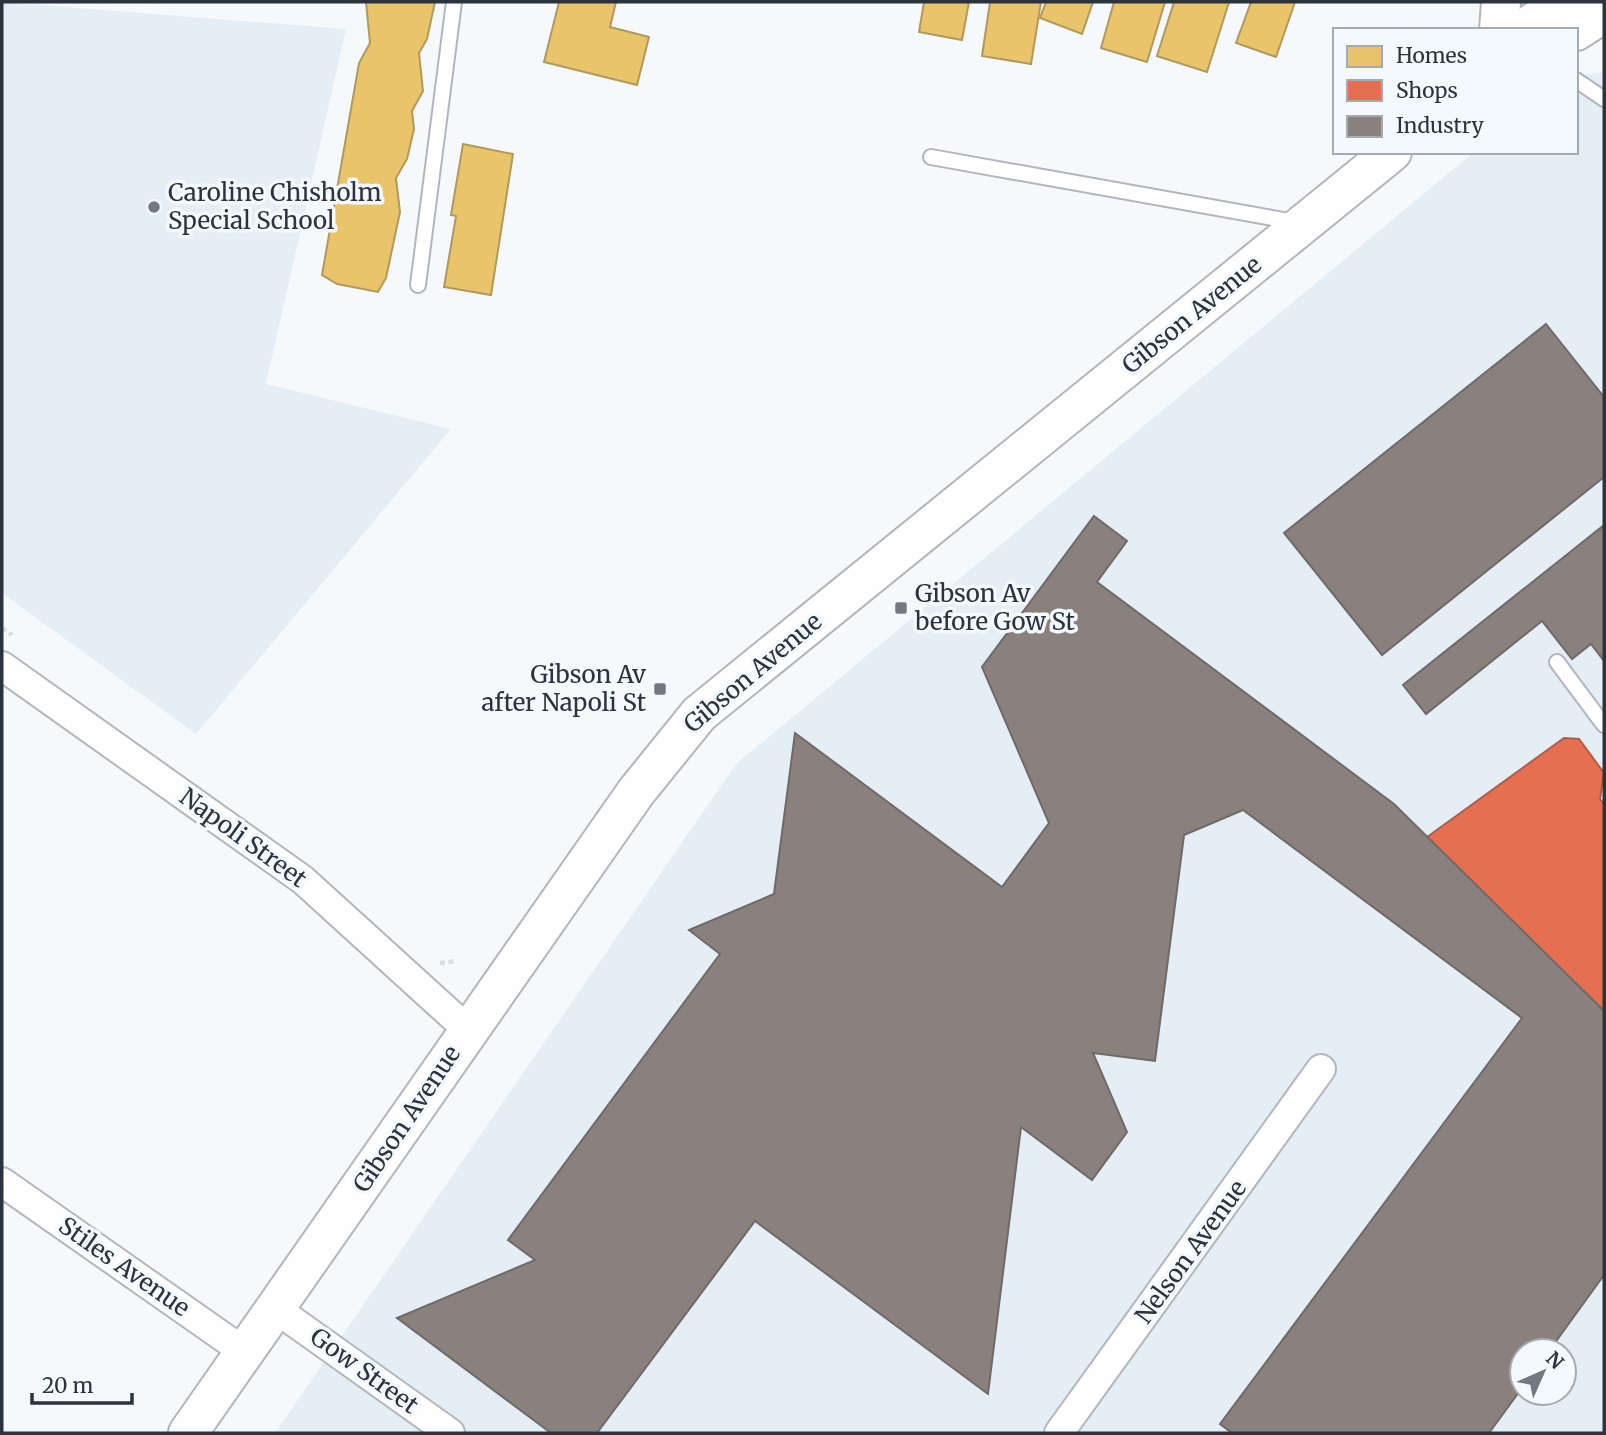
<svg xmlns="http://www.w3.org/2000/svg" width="1606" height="1435" font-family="Merriweather,serif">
<rect width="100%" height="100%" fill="#f6f9fc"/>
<g fill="#e5edf5" fill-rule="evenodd">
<polygon points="2,2 346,29 266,384 451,429 196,734 2,593"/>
<path d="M 1604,72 L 1604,1433 L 275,1433 L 736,764 L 1474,152 L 1576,152 L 1576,76 ZM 1522,1351 L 1564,1351 L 1564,1393 L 1522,1393 Z"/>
</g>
<g fill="#e9c46a" stroke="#b0995d" stroke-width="2">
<polygon points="366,2 435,2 427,39 419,53 423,91 412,111 414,129 407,159 396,178 400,212 386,278 378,292 337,284 322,275 359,63 370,43"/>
<polygon points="559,2 616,2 610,27 649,37 637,85 544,62"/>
<polygon points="924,2 969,2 962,40 919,32"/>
<polygon points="990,2 1041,2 1031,64 982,56"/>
<polygon points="1046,2 1093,2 1082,34 1040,18"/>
<polygon points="1114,2 1165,2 1147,62 1101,48"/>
<polygon points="1174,2 1229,2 1207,72 1157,56"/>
<polygon points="1251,2 1295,2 1276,57 1236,43"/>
<polygon points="463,144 513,154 491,295 444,287 456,216 451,215"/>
</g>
<polygon fill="#e76f51" stroke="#af5d4b" stroke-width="2" points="1564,738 1579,739 1604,773 1600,799 1604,804 1604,1011 1427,837"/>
<g fill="#8a817c" stroke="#6e6a69" stroke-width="2">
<polygon points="1546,324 1604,397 1604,477 1382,655 1284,533"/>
<polygon points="1094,516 1127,541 1097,582 1394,804 1604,1011 1604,1275 1549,1351 1522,1351 1522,1388 1489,1433 1232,1433 1220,1424 1522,1018 1243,810 1184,835 1155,1061 1093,1053 1127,1132 1092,1180 1021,1127 988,1394 755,1221 597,1433 551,1433 397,1318 535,1260 508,1240 720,954 689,930 774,894 795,733 1002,887 1049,823 982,667"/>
<polygon points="1604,525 1604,661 1591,644 1572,659 1542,621 1426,714 1403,685"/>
</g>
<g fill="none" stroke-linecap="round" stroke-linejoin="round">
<defs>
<g id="lane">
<polyline points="1576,80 1604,99"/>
<polyline points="931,157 1295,222"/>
<polyline points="418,285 454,2"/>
<polyline points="1557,662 1604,725"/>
</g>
<g id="street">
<polyline points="2,666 303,880 468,1030"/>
<polyline points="2,1182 246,1353"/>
<polyline points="276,1309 450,1433"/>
<polyline points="1059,1433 1321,1069"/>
</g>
<g id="secondary">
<polyline points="1522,30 1564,2"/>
<polyline points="1576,31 1604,13"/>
<polyline points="188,1433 636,792 699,714 1392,152"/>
</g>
<g id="highway">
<polyline points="1602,2 1604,3"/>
<polyline points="1499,30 1501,2"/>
</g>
</defs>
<use href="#lane" stroke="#b1b6bc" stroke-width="18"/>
<use href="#street" stroke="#b1b6bc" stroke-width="32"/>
<use href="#secondary" stroke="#b1b6bc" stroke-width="42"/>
<use href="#highway" stroke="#b1b6bc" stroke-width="42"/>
<g stroke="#dcddde" stroke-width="4.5" stroke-dasharray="5 3.5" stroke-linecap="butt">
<polyline points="2,628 12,635"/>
<polyline points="440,963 457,961"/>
</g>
<use href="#lane" stroke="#fefeff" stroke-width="14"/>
<use href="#street" stroke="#fefeff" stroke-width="28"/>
<use href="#secondary" stroke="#fefeff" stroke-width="38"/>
<use href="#highway" stroke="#fefeff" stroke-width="38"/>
</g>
<g fill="#727980" stroke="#f4f9fe" stroke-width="2.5">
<circle cx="154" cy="207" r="7"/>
<rect x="894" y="601" width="14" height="14" rx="3.5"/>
<rect x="653" y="682" width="14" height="14" rx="3.5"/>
</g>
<g text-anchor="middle" stroke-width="7" stroke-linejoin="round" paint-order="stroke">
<g font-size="24" fill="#2b343e" stroke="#f4f9fe" text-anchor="start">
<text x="168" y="201">Caroline Chisholm<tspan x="168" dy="28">Special School</tspan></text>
<text x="915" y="602">Gibson Av<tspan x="915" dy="28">before Gow St</tspan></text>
<text x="646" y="683" text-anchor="end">Gibson Av<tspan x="646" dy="28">after Napoli St</tspan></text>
</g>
<g font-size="24" fill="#2b343e" stroke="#f4f9fe">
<text transform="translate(1192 315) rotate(-39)" y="8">Gibson Avenue</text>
<text transform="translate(753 673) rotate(-40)" y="8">Gibson Avenue</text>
<text transform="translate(243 838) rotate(36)" y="8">Napoli Street</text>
<text transform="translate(407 1119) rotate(-56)" y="8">Gibson Avenue</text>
<text transform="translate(1191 1252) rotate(-54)" y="8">Nelson Avenue</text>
<text transform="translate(124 1267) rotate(35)" y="8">Stiles Avenue</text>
<text transform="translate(364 1371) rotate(36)" y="8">Gow Street</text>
</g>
</g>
<rect width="1606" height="1435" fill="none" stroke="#2b343e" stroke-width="7"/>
<rect x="1333" y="28" width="245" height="126" fill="#f4f9fe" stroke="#a4aab1" stroke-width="2"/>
<rect x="1347" y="46" width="35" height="21" fill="#e9c46a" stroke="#a4aab1" stroke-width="2"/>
<text x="1396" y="63" font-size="21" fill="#2b343e">Homes</text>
<rect x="1347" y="80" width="35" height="21" fill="#e76f51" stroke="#a4aab1" stroke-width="2"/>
<text x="1396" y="98" font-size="21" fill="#2b343e">Shops</text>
<rect x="1347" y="116" width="35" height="21" fill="#8a817c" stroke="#a4aab1" stroke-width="2"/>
<text x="1396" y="133" font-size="21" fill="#2b343e">Industry</text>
<g transform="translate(1543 1372) rotate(45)"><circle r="33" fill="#f4f9fe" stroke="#a4aab1" stroke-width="2"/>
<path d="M0-5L12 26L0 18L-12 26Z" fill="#727980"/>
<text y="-10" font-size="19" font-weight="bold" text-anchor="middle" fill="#2b343e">N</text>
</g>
<path d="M32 1393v10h100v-10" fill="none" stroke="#2b343e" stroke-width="3.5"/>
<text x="42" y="1393" font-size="21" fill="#2b343e" stroke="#f4f9fe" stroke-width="5" paint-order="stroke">20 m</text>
</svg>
